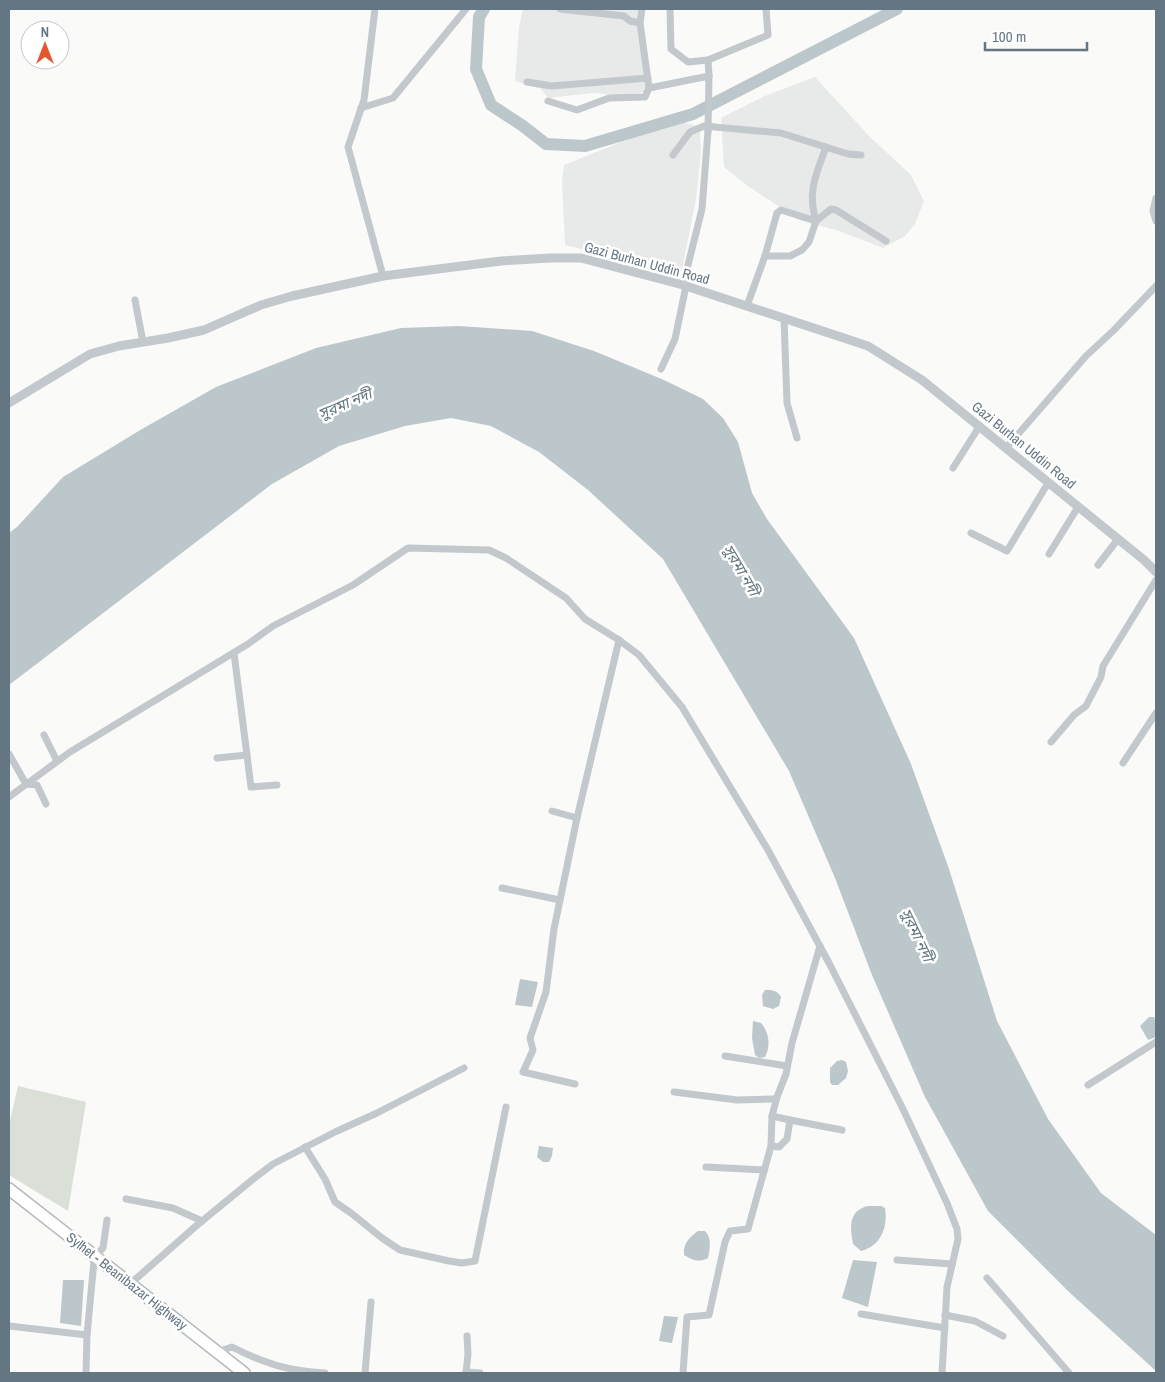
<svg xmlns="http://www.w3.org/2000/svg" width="1165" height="1382" font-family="'Archivo Narrow','Noto Sans Bengali',sans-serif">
<rect width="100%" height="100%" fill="#fafaf8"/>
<g fill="#e8e9e9">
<polygon points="523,9 643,9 642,22 651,90 628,96 593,93 548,98 541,89 515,81 519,27"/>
<polygon points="815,77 869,136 911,175 924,201 915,224 905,236 883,248 839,231 799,220 745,184 724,167 721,118 765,96"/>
<polygon points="676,120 700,127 701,153 696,199 680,280 614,257 565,245 562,181 564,165"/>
</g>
<polygon fill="#dadfd7" points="18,1086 86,1102 68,1211 9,1175 9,1125"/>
<g fill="#bbc7cb">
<polygon points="459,326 532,331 594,351 664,380 703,399 723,418 738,442 752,493 767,519 854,638 911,764 949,869 997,1021 1048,1119 1101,1193 1156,1235 1156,1371 1069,1292 988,1211 925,1097 872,975 835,878 789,771 663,559 588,490 539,452 491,426 451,418 405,426 339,446 272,484 9,685 9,533 17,527 63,477 142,429 216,387 316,348 401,328"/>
<polygon points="520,979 538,982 532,1007 515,1005"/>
<path d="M 765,990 C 772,990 777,990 781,997 L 779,1006 L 773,1009 L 763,1006 L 762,995 Z"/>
<polygon points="1149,1017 1154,1017 1156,1021 1156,1037 1148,1040 1140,1026"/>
<path d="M 753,1021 L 761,1023 C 769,1032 771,1046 765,1057 L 759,1058 L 755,1055 L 752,1038 Z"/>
<polygon points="842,1060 846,1062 848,1071 846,1078 838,1085 832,1085 830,1082 830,1068 837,1061"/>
<polygon points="539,1146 553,1148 552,1156 549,1162 543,1162 537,1157"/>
<path d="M 867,1206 L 881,1206 L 885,1208 C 888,1227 881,1246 861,1251 L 853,1244 C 850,1227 848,1212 867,1206 Z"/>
<path d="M 698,1231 L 705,1231 C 712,1238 710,1249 708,1258 C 698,1263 693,1260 684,1255 C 683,1243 689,1238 698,1231 Z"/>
<polygon points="853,1260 877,1262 868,1307 842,1298"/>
<polygon points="63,1280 84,1280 81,1326 60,1323"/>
<polygon points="664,1316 678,1317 672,1343 659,1341"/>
</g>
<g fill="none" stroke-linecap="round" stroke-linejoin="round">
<polyline stroke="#bbc7cb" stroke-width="12" points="484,9 479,17 476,69 491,105 523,126 546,144 585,146 693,114 897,9"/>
<defs>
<polyline id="primary" points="9,1189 244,1373"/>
</defs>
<use href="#primary" stroke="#b5babe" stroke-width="14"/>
<g stroke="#c3c8cc" stroke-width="7">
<polyline points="375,9 364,100 348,147 383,276"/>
<polyline points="560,9 624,16 630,21 640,23"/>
<polyline points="642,9 640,23 649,88 709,76 708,60 768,35 766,9"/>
<polyline points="670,9 671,49 688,62 708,60"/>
<polyline points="527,82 552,86 648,78"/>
<polyline points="548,101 577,110 609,98 645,97 649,88"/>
<polyline points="361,108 393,98 466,9"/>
<polyline points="673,155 690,132 704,126 781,133 848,154 861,155"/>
<polyline points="1156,198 1153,211 1156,221"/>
<path d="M 816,221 C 807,191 816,175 826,147"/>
<polyline points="765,256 777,213 781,210 816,221"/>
<polyline points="683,285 702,209 708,131"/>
<polyline points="135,300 143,342"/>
<polyline points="747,306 765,256 790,256 802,250 809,242 816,221 831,209 836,210 886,241"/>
<polyline points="784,318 787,403 797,438"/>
<polyline points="661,369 675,339 686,286"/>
<polyline points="1006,448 1086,356 1114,330 1156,286"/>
<polyline points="953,468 979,427"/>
<polyline points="971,533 1007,551 1048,483"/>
<polyline points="1049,554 1078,507"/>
<polyline points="1098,565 1118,539"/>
<polyline points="234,653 251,787 277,785"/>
<polyline points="44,735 57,761"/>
<polyline points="1051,742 1074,715 1086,706 1101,677 1103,666 1156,580"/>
<polyline points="9,754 26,784 37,785 46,804"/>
<polyline points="217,758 247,755"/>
<polyline points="1123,763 1156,713"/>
<polyline points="9,797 70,752 248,644 273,626 353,585 408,548 489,550 506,558 566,598 585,619 619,640 639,655 682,707 768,850 829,963 902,1107 947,1203 957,1229 958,1239 947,1287 942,1373"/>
<polyline points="552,811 577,818"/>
<polyline points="502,888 560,900"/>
<polyline points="725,1056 787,1066"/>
<polyline points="575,1084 523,1072 533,1050 530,1038 546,992 554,929 577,818 619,640"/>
<polyline points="1088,1085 1156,1042"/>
<polyline points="674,1092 737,1100 776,1099"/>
<polyline points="790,1120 842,1130"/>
<polyline points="771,1146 772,1116"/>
<polyline points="305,1147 325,1179 335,1202 351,1213 382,1238 400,1250 449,1261 462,1263 475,1261 506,1107"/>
<polyline points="706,1167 764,1170"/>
<polyline points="126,1199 173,1208 202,1221"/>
<polyline points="95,1256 103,1248 107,1220"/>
<polyline points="897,1260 952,1264"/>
<polyline points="987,1278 1069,1373"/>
<polyline points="130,1284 196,1226 252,1180 273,1164 335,1132 377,1113 464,1068"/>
<polyline points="861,1314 945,1328"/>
<polyline points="945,1315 975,1321 1003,1336"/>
<polyline points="9,1326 87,1335"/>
<path d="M 217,1352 L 232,1347 C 265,1364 289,1371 325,1373"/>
<polyline points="466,1372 480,1373"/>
<polyline points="86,1373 87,1335 94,1261"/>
<polyline points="365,1373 371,1302"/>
<polyline points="466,1373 468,1354 467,1336"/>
<polyline points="683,1373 687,1317 709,1315 725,1242 730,1231 748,1229 771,1146 779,1147 787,1139 790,1120 772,1116 777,1097 786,1074 792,1043 820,946"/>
</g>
<polyline stroke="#c3c8cc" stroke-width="9" points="9,403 90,354 119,346 168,338 204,330 261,305 292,296 383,276 501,261 550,258 581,258 683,285 868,346 922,380 1144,560 1156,572"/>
<use href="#primary" stroke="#fff" stroke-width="11"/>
<polyline stroke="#c3c8cc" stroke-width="7" points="708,131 709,76"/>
</g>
<g text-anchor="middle" stroke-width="5" stroke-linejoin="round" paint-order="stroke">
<g font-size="14" fill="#657683" stroke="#fff">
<text transform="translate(647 263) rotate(15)" y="5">Gazi Burhan Uddin Road</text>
<text transform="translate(1024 445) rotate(39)" y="5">Gazi Burhan Uddin Road</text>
<text transform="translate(127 1281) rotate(38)" y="5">Sylhet - Beanibazar Highway</text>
</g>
<g font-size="15" font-style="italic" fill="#60757c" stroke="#fff">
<text transform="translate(345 404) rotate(-23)" y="5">সুরমা নদী</text>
<text transform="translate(741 570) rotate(60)" y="5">সুরমা নদী</text>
<text transform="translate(917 935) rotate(65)" y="5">সুরমা নদী</text>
</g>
</g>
<rect width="1165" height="1382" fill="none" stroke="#657683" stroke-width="20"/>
<g transform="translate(45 45)"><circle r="24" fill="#ffffff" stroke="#c1c8cd"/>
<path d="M0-4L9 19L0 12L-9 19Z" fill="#e4572e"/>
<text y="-8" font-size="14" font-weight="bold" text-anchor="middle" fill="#657683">N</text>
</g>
<path d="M985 42v8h102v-8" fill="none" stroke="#657683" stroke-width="2.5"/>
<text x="992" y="42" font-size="15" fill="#657683" stroke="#ffffff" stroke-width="4" paint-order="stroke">100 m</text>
</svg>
